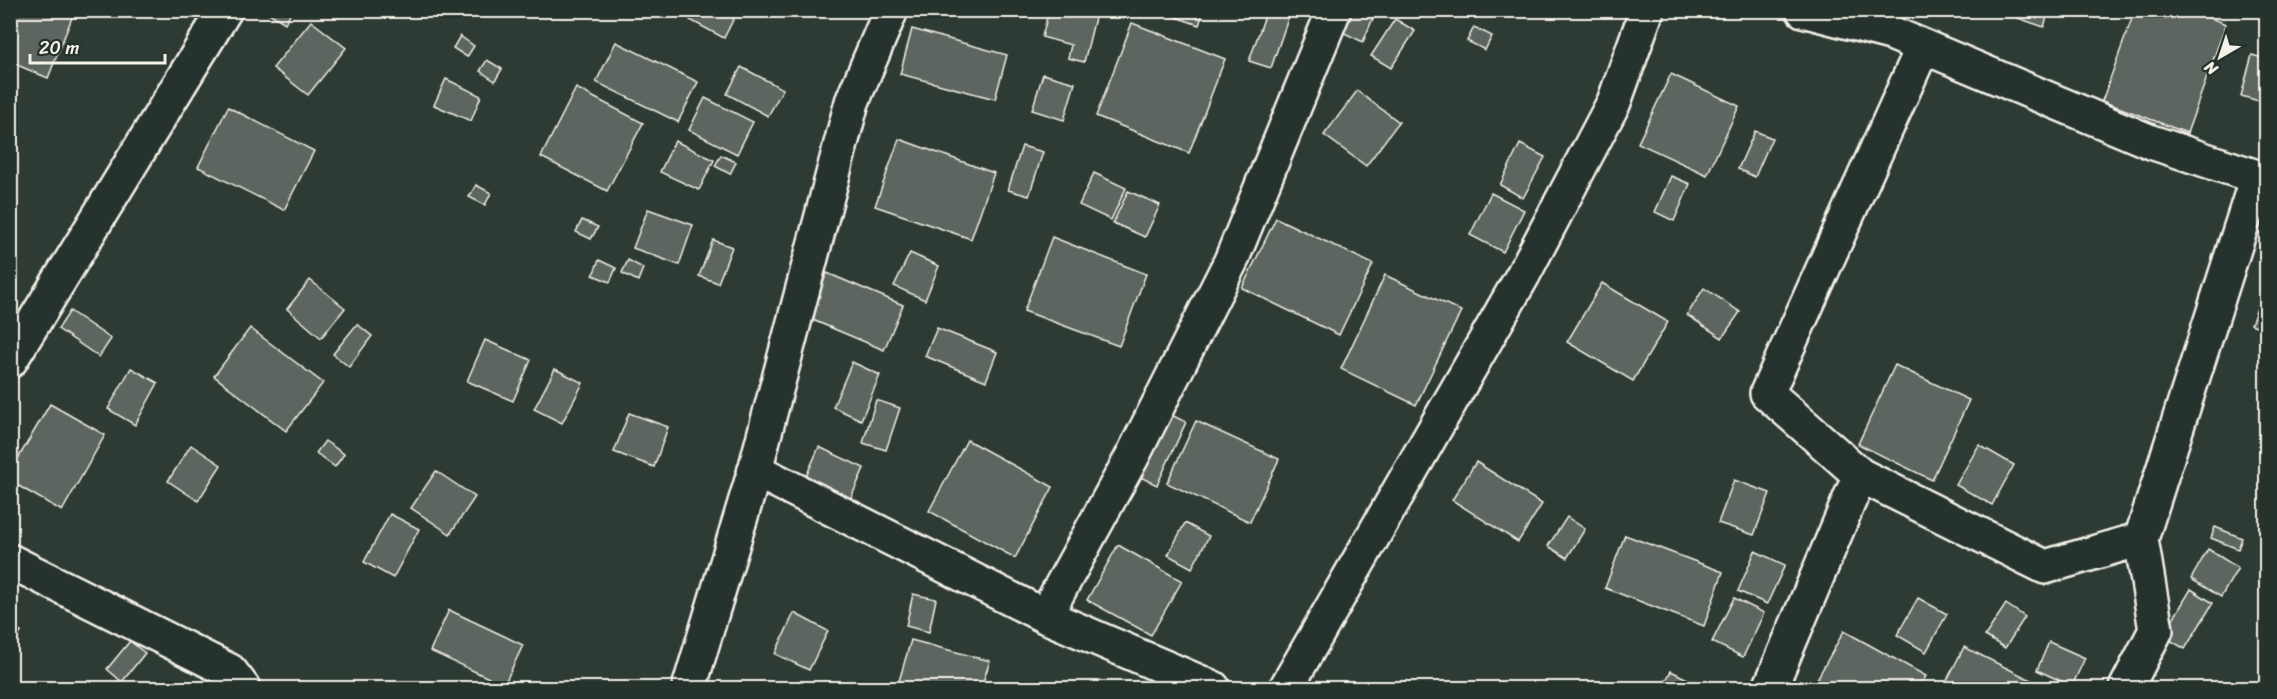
<svg xmlns="http://www.w3.org/2000/svg" width="2277" height="699" font-family="Sriracha,sans-serif">
<rect width="100%" height="100%" fill="#2e3b34"/>
<filter id="ink" filterUnits="userSpaceOnUse"><feTurbulence type="fractalNoise" baseFrequency=".0167" numOctaves="2"/><feDisplacementMap in="SourceGraphic" scale="12" xChannelSelector="R" yChannelSelector="G"/><feConvolveMatrix kernelMatrix="1 2 1 2 8 2 1 2 1" color-interpolation-filters="sRGB"/></filter>
<g filter="url(#ink)">
<g fill="#5c655e" stroke="#f4f1e8" stroke-width="1.5">
<polygon points="10,10 75,10 48,78 10,62"/>
<polygon points="264,10 292,10 285,23"/>
<polygon points="695,10 725,10 735,16 724,38 690,20"/>
<polygon points="776,10 799,10 795,19"/>
<polygon points="1049,10 1097,10 1084,62 1068,58 1071,45 1042,37"/>
<polygon points="1165,10 1204,10 1199,25 1164,13"/>
<polygon points="1267,10 1291,10 1271,68 1249,61"/>
<polygon points="1345,10 1358,10 1373,18 1363,42 1336,29"/>
<polygon points="2017,10 2049,10 2044,27 2015,17"/>
<polygon points="2135,10 2190,10 2226,24 2187,133 2102,101"/>
<polygon points="1395,19 1415,31 1391,68 1371,56"/>
<polygon points="311,21 346,48 308,95 273,68"/>
<polygon points="1132,23 1225,59 1189,153 1096,116"/>
<polygon points="1474,27 1492,36 1485,50 1467,41"/>
<polygon points="912,29 1007,55 995,99 900,74"/>
<polygon points="460,36 474,46 467,57 453,48"/>
<polygon points="616,42 698,82 678,122 596,82"/>
<polygon points="2252,55 2266,59 2266,103 2241,96"/>
<polygon points="487,60 502,69 495,81 480,71"/>
<polygon points="741,67 783,89 768,116 727,94"/>
<polygon points="1043,74 1075,83 1064,120 1032,110"/>
<polygon points="1671,74 1739,106 1707,175 1638,143"/>
<polygon points="446,79 481,96 471,121 434,105"/>
<polygon points="576,88 643,123 607,191 541,157"/>
<polygon points="1357,91 1399,122 1366,166 1324,135"/>
<polygon points="705,98 753,122 737,154 689,130"/>
<polygon points="228,107 314,151 284,210 198,167"/>
<polygon points="1755,131 1772,138 1755,177 1738,169"/>
<polygon points="899,139 994,173 971,239 875,206"/>
<polygon points="675,141 714,160 699,190 660,172"/>
<polygon points="1520,144 1545,157 1523,198 1500,185"/>
<polygon points="1022,146 1043,152 1029,196 1008,190"/>
<polygon points="721,155 736,162 730,174 715,166"/>
<polygon points="1094,173 1126,188 1111,220 1079,205"/>
<polygon points="1671,176 1690,184 1674,221 1655,212"/>
<polygon points="476,185 491,193 485,205 469,197"/>
<polygon points="1128,191 1160,205 1145,237 1113,223"/>
<polygon points="1491,193 1524,210 1503,252 1470,235"/>
<polygon points="648,209 693,225 679,265 633,248"/>
<polygon points="1276,218 1373,264 1339,335 1242,288"/>
<polygon points="582,220 598,227 591,239 576,232"/>
<polygon points="1052,237 1146,274 1119,346 1024,311"/>
<polygon points="713,240 732,247 718,283 699,276"/>
<polygon points="910,253 939,266 925,300 894,286"/>
<polygon points="599,260 616,268 610,282 593,275"/>
<polygon points="628,260 643,268 638,281 622,273"/>
<polygon points="827,273 903,305 884,350 808,318"/>
<polygon points="1385,275 1461,311 1416,405 1341,369"/>
<polygon points="310,280 345,308 321,338 287,309"/>
<polygon points="1602,283 1668,322 1633,381 1567,342"/>
<polygon points="2266,285 2266,330 2251,324"/>
<polygon points="1704,288 1740,312 1722,338 1687,315"/>
<polygon points="70,311 111,339 99,357 58,329"/>
<polygon points="357,324 372,336 349,367 333,354"/>
<polygon points="250,328 323,383 286,431 214,376"/>
<polygon points="937,328 997,352 986,381 925,356"/>
<polygon points="485,340 531,360 513,401 467,381"/>
<polygon points="852,362 880,375 861,420 833,407"/>
<polygon points="1895,365 1969,400 1932,480 1858,444"/>
<polygon points="131,368 158,383 135,425 108,409"/>
<polygon points="555,369 583,383 562,423 534,409"/>
<polygon points="876,400 900,408 886,450 863,443"/>
<polygon points="50,404 105,435 62,511 10,481 10,472"/>
<polygon points="1165,412 1186,422 1157,485 1136,475"/>
<polygon points="629,413 668,427 654,467 614,452"/>
<polygon points="1196,421 1279,459 1250,522 1167,483"/>
<polygon points="967,440 1053,487 1015,558 929,511"/>
<polygon points="325,441 344,454 335,467 316,453"/>
<polygon points="191,445 221,465 198,501 168,481"/>
<polygon points="1979,445 2014,465 1992,505 1956,485"/>
<polygon points="819,447 864,468 850,500 805,479"/>
<polygon points="1476,462 1542,504 1518,542 1452,500"/>
<polygon points="436,471 475,497 450,534 411,508"/>
<polygon points="1734,480 1770,493 1754,535 1718,523"/>
<polygon points="390,514 419,529 393,578 364,562"/>
<polygon points="1567,517 1585,529 1567,558 1548,546"/>
<polygon points="1185,523 1209,536 1192,568 1168,555"/>
<polygon points="2215,527 2242,538 2238,549 2211,538"/>
<polygon points="1625,535 1723,572 1704,626 1605,588"/>
<polygon points="1118,545 1182,581 1151,635 1087,600"/>
<polygon points="2208,549 2238,568 2221,597 2191,579"/>
<polygon points="1755,551 1785,565 1767,604 1738,591"/>
<polygon points="2191,589 2213,603 2185,649 2163,636"/>
<polygon points="913,594 936,599 929,632 906,626"/>
<polygon points="1734,598 1764,613 1743,657 1712,642"/>
<polygon points="1918,598 1947,614 1926,652 1897,635"/>
<polygon points="2006,604 2025,617 2005,648 1985,636"/>
<polygon points="449,610 523,645 504,685 430,651"/>
<polygon points="794,613 828,631 809,670 775,654"/>
<polygon points="10,627 21,632 10,651"/>
<polygon points="1844,631 1926,676 1919,688 1812,688"/>
<polygon points="911,640 990,661 981,688 897,688"/>
<polygon points="130,641 145,653 122,682 107,669"/>
<polygon points="2049,642 2085,658 2072,686 2037,670"/>
<polygon points="1964,647 2037,683 2034,688 1943,688"/>
<polygon points="1671,671 1702,686 1701,688 1662,688"/>
</g>
<g fill="none" stroke-linecap="round" stroke-linejoin="round">
<defs>
<g id="minor">
<polyline points="1803,10 1891,33 2151,142 2266,180"/>
<polyline points="1923,47 1767,393 1860,475 2045,567 2141,539"/>
<polyline points="10,361 225,10"/>
<polyline points="755,470 1045,616 1213,688"/>
<polyline points="10,561 230,671 243,688"/>
<polyline points="1045,616 1132,457 1231,261 1334,10"/>
<polyline points="689,688 755,470 852,102 891,10"/>
<polyline points="1286,688 1523,275 1614,102 1647,10"/>
<polyline points="1770,688 1860,475"/>
<polyline points="2126,688 2156,630 2141,539 2257,177"/>
</g>
</defs>
<use href="#minor" stroke="#f4f1e8" stroke-width="38"/>
<use href="#minor" stroke="#26332d" stroke-width="33"/>
</g>
</g>
<rect width="2277" height="699" fill="none" stroke="#26332d" stroke-width="36"/>
<rect x="18" y="18" width="2241" height="663" fill="none" stroke="#f4f1e8" stroke-width="2" filter="url(#ink)"/>
<g transform="translate(2220 57) rotate(219)" stroke="#26332d" stroke-width="4.5" paint-order="stroke">
<path d="M0-4.5L10 22L0 15L-10 22Z" fill="#f4f1e8"/>
<text y="-9" font-size="16" font-weight="bold" text-anchor="middle" fill="#f4f1e8">N</text>
</g>
<path d="M30 54v9h135v-9" fill="none" stroke="#f4f1e8" stroke-width="3"/>
<text x="39" y="54" font-size="18" fill="#f4f1e8" stroke="#26332d" stroke-width="4.5" paint-order="stroke">20 m</text>
</svg>
